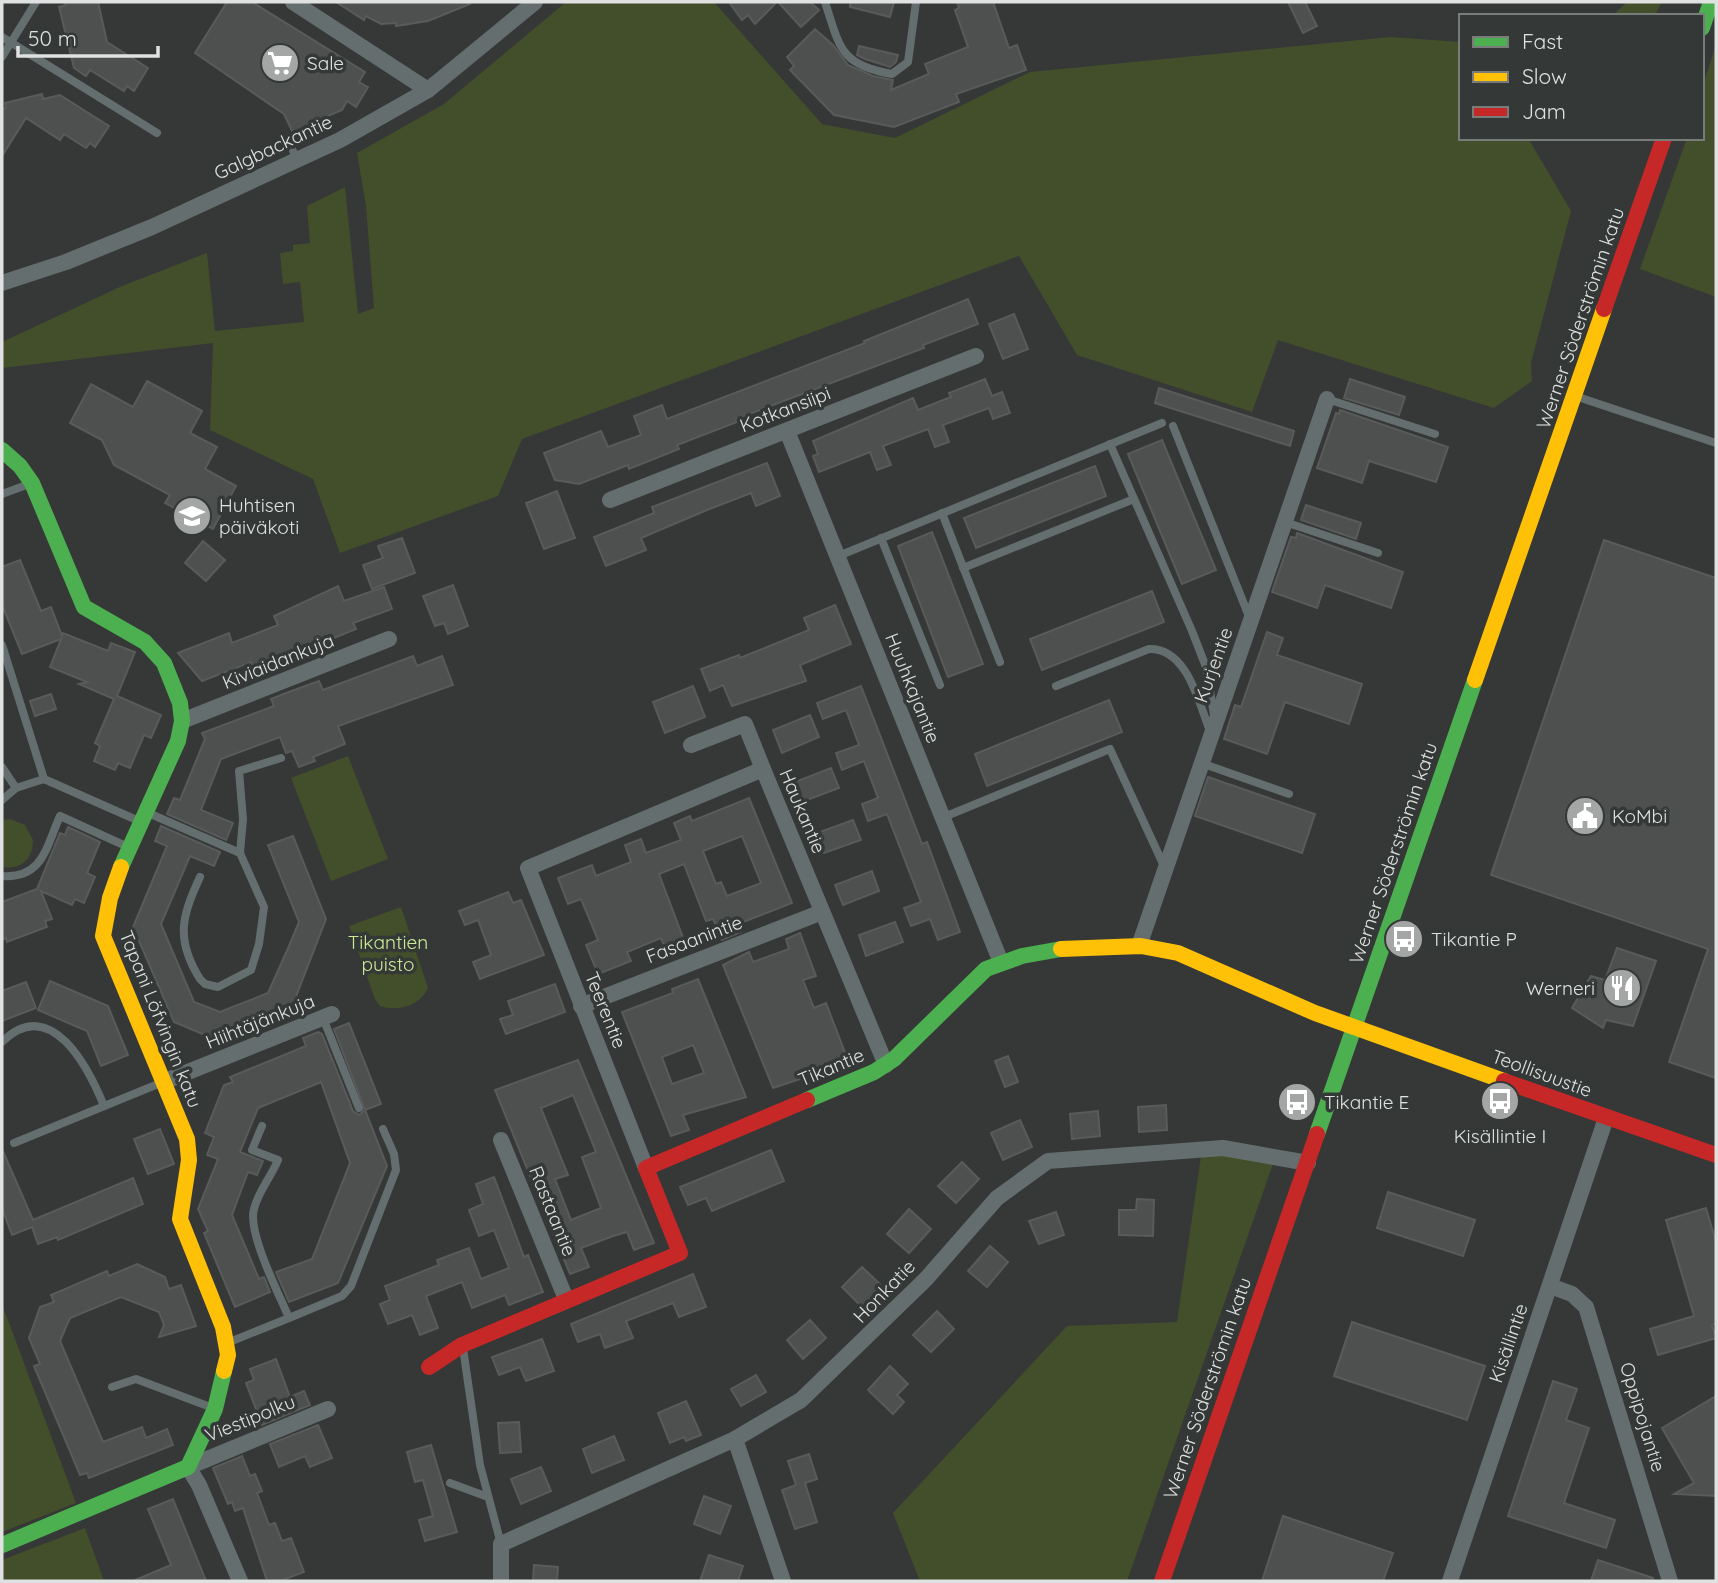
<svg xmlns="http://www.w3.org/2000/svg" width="1718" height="1583" font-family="Quicksand,sans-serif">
<rect width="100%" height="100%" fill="#353837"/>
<g fill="#434e2b">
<polygon points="566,2 714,2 822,124 895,138 1030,72 1390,37 1461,42 1461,138 1528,138 1571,211 1531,363 1532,381 1494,408 1278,340 1252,412 1077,355 1019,256 522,439 498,496 340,553 313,479 210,430 213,343 2,368 2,342 122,286 207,253 215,331 304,322 300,282 283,284 280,253 293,251 293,245 310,243 307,206 345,187 358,314 374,308 366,206 357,153 444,104"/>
<polygon points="1627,2 1662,2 1654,16 1612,16"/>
<polygon points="1716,44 1716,297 1640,269 1687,138 1702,138 1702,89"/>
<polygon points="348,756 388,859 331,881 291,778"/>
<path d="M 10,819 L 25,825 L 33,840 C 33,859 21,870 2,867 L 2,820 Z"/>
<path d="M 401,907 L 428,988 C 420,1006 398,1012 380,1006 L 375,999 L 349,926 Z"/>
<polygon points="1222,1154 1274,1161 1127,1581 920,1581 893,1513 1067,1326 1177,1322 1201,1156"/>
<polygon points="2,1304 76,1503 2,1532"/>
<polygon points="85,1528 104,1581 2,1581 2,1560"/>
</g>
<g fill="#4e5050" stroke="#585b59" stroke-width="2" fill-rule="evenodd">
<polygon points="65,2 98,2 107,42 148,68 134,91 127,86 124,91 90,70 86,76 74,68 59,7 66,5"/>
<polygon points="227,2 252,2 365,72 359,82 368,87 356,107 347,101 342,110 316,121 318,125 294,135 284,114 195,53"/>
<polygon points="336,2 469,2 470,4 428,21 396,26 396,23 381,24 366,16 364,20"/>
<polygon points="729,2 777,2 755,24 748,15 742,20"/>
<polygon points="778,2 810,2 819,10 801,27"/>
<polygon points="850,2 894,2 890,17 850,7"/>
<polygon points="957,2 993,2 1009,48 1017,45 1026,70 956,94 959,102 894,127 834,115 790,70 794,66 787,57 815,29 833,45 848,65 873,76 893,80 891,90 929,74 925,64 968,47 955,10 959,8"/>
<polygon points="1288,2 1305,2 1317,26 1303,33"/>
<polygon points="859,46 898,55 896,62 890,67 865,59 857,55"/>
<polygon points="42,94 43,99 60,95 109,126 95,147 90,143 86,148 64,134 60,140 26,118 2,156 2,109 6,108 5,103"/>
<polygon points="968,299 978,324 923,345 924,348 736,419 737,422 677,445 679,449 629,469 628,465 579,484 555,480 544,453 601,431 608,447 641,435 634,416 662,405 667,419 865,343 864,341"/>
<polygon points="1014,314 1028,349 1003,359 989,324"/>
<polygon points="985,379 992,396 1002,392 1010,413 993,419 989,408 943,425 949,442 935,447 928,429 883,446 891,465 877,470 870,452 819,472 813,456 818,454 813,441 913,398 918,410 951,397 949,393"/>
<polygon points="1350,379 1405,397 1399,415 1344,398"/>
<polygon points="147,381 202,411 190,433 217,447 205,469 236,486 213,529 165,503 170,495 114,465 102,440 70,423 91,384 133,407"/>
<polygon points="1159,388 1294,431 1290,446 1155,403"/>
<polygon points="1340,410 1448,447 1436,482 1369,461 1362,483 1317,468 1336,413 1339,414"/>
<polygon points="1162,440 1216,570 1182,584 1128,454"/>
<polygon points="767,463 780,496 756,506 751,493 707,510 641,538 646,550 606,566 594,537 654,513 652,507"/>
<polygon points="1095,466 1106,496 976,548 964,518"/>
<polygon points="557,491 575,538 544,549 526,503"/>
<polygon points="1306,505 1361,523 1356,539 1301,520"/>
<polygon points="932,532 983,664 948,677 898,546"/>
<polygon points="1297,533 1403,572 1391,608 1325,585 1317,608 1272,592 1291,537 1296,538"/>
<polygon points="402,538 415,573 372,589 363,565 383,558 378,546"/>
<polygon points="1604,540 1716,578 1716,1078 1669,1062 1708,949 1491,875"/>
<polygon points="203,541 225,560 206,581 185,563"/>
<polygon points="20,560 41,611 51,607 62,636 63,633 108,651 111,643 135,652 117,696 161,715 151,738 144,735 130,768 118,763 115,770 94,761 100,746 95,743 114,699 79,684 87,682 50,667 61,639 22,654 2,605 2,567"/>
<polygon points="453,585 468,626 448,634 444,623 435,626 423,596"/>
<polygon points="338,586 344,601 384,587 392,609 353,623 356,629 312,647 254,669 251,662 202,681 178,653 229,633 232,643 278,625 274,616"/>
<polygon points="1152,591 1164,622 1042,670 1030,639"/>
<polygon points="835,605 851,644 800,665 806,681 732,706 723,685 710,691 701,669 739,655 740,658 809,630 804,618"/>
<polygon points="1267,632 1283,638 1277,655 1362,684 1349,724 1285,702 1267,754 1224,739 1235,705 1241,707"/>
<polygon points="413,656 417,666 442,656 453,685 338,726 345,744 313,757 315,761 299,767 292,751 286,753 280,737 221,759 201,810 233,823 226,840 167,814 174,798 180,800 205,739 202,733 274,706 271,699 286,693 319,681 323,690"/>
<polygon points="693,686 705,717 665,733 653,702"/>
<polygon points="861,686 922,844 927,842 960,932 938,940 930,919 911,926 904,908 921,902 887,814 868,821 862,804 878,798 864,761 842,770 836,753 859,745 846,710 823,719 817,703"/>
<polygon points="51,694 56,709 35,716 30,701"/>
<polygon points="1109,700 1122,732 987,786 975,754"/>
<polygon points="810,715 819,737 782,753 773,730"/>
<polygon points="831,768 839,788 802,802 795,782"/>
<polygon points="1208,777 1315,814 1302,853 1195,816"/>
<path d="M 749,798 L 792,903 L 738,924 L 741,932 L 722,940 L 713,919 L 706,921 L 684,864 L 659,874 L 687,948 L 668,956 L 661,938 L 627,952 L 631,961 L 598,974 L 586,945 L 598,940 L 581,899 L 568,904 L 558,878 L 592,865 L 596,876 L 631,862 L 625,845 L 641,839 L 646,853 L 681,840 L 674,823 L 690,816 L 692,821 ZM 742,836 L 761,883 L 727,896 L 721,882 L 716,884 L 703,851 Z"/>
<polygon points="853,820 861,840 824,853 817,833"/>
<polygon points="161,826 220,852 214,866 190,856 161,924 194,1002 220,1012 268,993 289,946 299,922 268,845 293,836 326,919 290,1012 219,1041 174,1022 133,927 167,846 155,841"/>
<polygon points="68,827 100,842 87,873 95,877 84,903 75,899 72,905 41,891 52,919 45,921 47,927 7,942 6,938 2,940 2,902 37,889 60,833 65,835"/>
<polygon points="872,871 879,891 843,905 835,885"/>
<polygon points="508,892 513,903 521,900 544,955 480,979 473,962 491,955 478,920 465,925 459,911"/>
<polygon points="895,922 903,942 866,956 859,935"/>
<polygon points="800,933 816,976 803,980 814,1008 826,1003 849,1063 773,1088 723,965 749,952 753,962 789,949 786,939"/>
<polygon points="1617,948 1656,961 1633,1026 1606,1020 1603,1028 1572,1008 1591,976 1605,980"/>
<path d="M 698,979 L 746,1097 L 683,1115 L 689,1130 L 671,1136 L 622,1012 L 673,993 L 672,989 ZM 693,1045 L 704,1073 L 672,1084 L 662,1057 Z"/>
<polygon points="50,981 108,1006 128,1055 101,1066 87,1031 38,1010"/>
<polygon points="26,982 36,1008 2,1021 2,991"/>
<polygon points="555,984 565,1012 506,1034 500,1019 513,1015 508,1001"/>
<polygon points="349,1023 381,1104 365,1110 334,1029"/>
<polygon points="318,1032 322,1034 353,1111 359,1115 365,1110 387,1166 338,1283 289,1302 276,1272 312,1259 350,1163 321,1082 258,1108 240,1152 263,1161 257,1175 248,1172 232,1215 259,1279 264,1277 270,1292 235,1307 204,1233 208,1231 198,1209 218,1159 207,1155 214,1137 205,1133 224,1085 233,1082 230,1077 306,1046 303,1038"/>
<polygon points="1008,1056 1018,1082 1005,1087 995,1061"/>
<path d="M 578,1060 L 654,1243 L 634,1250 L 627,1232 L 613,1236 L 581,1248 L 589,1267 L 570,1274 L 495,1090 ZM 573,1095 L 596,1152 L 582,1157 L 601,1208 L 571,1220 L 555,1179 L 568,1175 L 541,1108 Z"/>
<polygon points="1166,1105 1167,1130 1139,1132 1138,1107"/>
<polygon points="1098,1111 1100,1136 1072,1139 1070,1114"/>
<polygon points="1020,1120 1032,1147 1003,1160 991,1133"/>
<polygon points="160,1129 174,1164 148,1174 134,1139"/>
<polygon points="2,1149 33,1220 133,1178 143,1204 58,1240 57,1237 38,1244 32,1227 12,1235 2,1208"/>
<polygon points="771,1150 784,1181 712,1211 706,1198 688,1205 680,1187"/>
<polygon points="962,1162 979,1179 956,1203 938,1186"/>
<polygon points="494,1177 524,1257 528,1255 543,1292 509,1305 505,1295 472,1308 462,1282 426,1296 438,1328 420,1335 412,1315 388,1324 380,1304 390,1300 385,1286 439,1265 437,1260 469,1248 481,1279 509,1268 494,1230 479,1236 469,1210 483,1204 476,1184"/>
<polygon points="1388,1192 1475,1220 1463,1256 1377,1228"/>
<polygon points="1137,1199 1154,1200 1153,1236 1119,1235 1119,1210 1136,1210"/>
<polygon points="1706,1208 1716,1242 1716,1324 1712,1325 1716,1338 1658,1355 1650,1329 1694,1316 1666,1220"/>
<polygon points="909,1209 931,1229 909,1253 887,1234"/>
<polygon points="1056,1212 1064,1235 1039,1244 1029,1221"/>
<polygon points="990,1246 1008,1262 987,1287 968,1271"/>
<polygon points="137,1264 165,1277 169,1289 181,1285 196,1326 159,1337 164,1325 159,1312 121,1297 70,1318 60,1341 103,1442 142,1427 146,1438 167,1429 173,1445 89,1478 87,1473 80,1475 34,1366 40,1364 29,1338 40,1307 54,1302 51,1295 107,1271 109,1276"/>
<polygon points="862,1267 882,1286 862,1307 842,1287"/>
<polygon points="693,1274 706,1307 679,1317 673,1303 626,1321 633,1338 605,1348 600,1334 578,1342 571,1324"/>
<polygon points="937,1311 954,1329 931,1352 913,1335"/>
<polygon points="810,1320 826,1338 803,1359 787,1340"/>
<polygon points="1352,1322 1485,1366 1467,1420 1334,1376"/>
<polygon points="542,1339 554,1371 526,1381 520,1367 499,1375 492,1357"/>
<polygon points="276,1359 290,1397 304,1391 310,1405 262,1425 246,1383 254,1380 250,1369"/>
<polygon points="890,1366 908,1384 897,1395 904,1402 893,1414 868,1390"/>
<polygon points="756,1375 766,1392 741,1406 731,1389"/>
<polygon points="1553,1381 1577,1389 1566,1420 1589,1428 1564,1503 1615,1520 1606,1548 1508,1516"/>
<polygon points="1716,1396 1716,1496 1674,1494 1694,1483 1662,1428"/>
<polygon points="686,1401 701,1435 686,1441 684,1437 670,1443 658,1413"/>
<polygon points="519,1422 521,1452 500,1453 498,1423"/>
<polygon points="318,1425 332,1458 310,1467 305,1456 279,1467 270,1444"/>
<polygon points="614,1436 624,1460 592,1473 583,1449"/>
<polygon points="431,1445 457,1532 425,1541 419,1520 433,1516 423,1480 415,1482 407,1452"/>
<polygon points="809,1454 817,1479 805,1483 817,1522 795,1529 782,1490 796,1485 788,1461"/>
<polygon points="242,1456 250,1476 255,1474 262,1491 257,1493 269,1525 275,1523 282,1541 291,1538 304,1572 280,1581 267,1581 243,1508 235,1511 232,1502 228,1504 213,1468"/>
<polygon points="541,1467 551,1491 521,1504 511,1479"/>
<polygon points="704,1496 731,1506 720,1534 694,1524"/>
<polygon points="173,1499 206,1581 133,1581 171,1565 148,1509"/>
<polygon points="1283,1516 1393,1553 1383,1581 1262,1581"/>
<polygon points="709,1555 743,1566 738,1581 700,1581"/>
<polygon points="1598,1560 1653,1578 1652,1581 1591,1581"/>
<polygon points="534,1565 558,1567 557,1581 533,1581"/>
</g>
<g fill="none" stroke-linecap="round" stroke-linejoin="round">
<g stroke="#646e6e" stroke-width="8">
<path d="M 825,2 C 840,48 840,65 892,74 L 908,62 L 916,2"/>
<polyline points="2,37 157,133"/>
<polyline points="2,57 36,2"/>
<polyline points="289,142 297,160"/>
<polyline points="1575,396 1716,443"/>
<polyline points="1327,399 1435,434"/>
<polyline points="1173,426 1250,619"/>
<polyline points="1110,444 1192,631 1206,667 1214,715"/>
<polyline points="2,494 32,483"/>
<polyline points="942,513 1000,662"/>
<polyline points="1285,522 1378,553"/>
<polyline points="881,538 940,685"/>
<polyline points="836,557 1162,423"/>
<polyline points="963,568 1134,499"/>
<polyline points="2,645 44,779 139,821"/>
<path d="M 1056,686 L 1149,649 C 1188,648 1199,704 1211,734"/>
<polyline points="1201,763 1289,794"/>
<polyline points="2,767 16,788"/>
<polyline points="2,800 16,788 44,779"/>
<path d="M 146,812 L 240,853 L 264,907 L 259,944 L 251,970 L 218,987 L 205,984 L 200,979 C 175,939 182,916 200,877"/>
<polyline points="944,817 1110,749 1164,866"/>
<polyline points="240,853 243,819 239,771 281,758"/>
<path d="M 2,876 C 43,879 46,847 60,816 L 128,847"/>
<polyline points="323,1018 359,1108"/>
<path d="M 2,1042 C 51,993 89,1069 104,1106"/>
<polyline points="14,1143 163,1082"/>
<polyline points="289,1318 342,1296 351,1286 396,1170 394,1154 383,1129"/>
<path d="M 227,1343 L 289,1318 C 279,1294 247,1232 254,1209 C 258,1192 271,1177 278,1160 L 252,1150 L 262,1126"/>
<polyline points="463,1348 480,1465 501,1544"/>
<polyline points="112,1387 136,1379 213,1408"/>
<polyline points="450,1483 488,1497"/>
</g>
<g stroke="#646e6e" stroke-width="16">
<polyline points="293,2 428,90"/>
<polyline points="2,283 66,262 152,227 340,140 428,90 535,2"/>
<polyline points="787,431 1000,960"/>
<polyline points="610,500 976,356"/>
<polyline points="182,721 389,639"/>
<polyline points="691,745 745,724 763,769"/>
<polyline points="1139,946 1327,399"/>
<polyline points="581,1006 822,912"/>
<polyline points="163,1082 332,1014"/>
<polyline points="501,1140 566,1299"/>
<polyline points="646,1168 528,868 763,769 886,1065"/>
<polyline points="1550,1286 1572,1294 1586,1307 1670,1581"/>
<polyline points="735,1439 783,1581"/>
<polyline points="240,1581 199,1485 188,1467 328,1409"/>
<polyline points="501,1581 501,1544 735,1439 801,1400 926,1279 997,1198 1048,1161 1223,1148 1308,1163"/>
<polyline points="1450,1581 1606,1118"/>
</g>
<g stroke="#4caf50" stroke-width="16">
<polyline points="1702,28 1711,2"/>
<polyline points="2,450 20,466 32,483 84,607 145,642 164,663 180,703 182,721 178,741 121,867"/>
<polyline points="807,1100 874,1072 894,1059 986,969 1022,956 1061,949"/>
<polyline points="1317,1134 1475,680"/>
<polyline points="2,1545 188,1467 215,1409 224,1371"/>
</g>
<g stroke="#ffc107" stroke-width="16">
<polyline points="1475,680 1604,309"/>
<polyline points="121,867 110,898 103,936 187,1139 189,1160 180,1219 223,1327 228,1355 224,1371"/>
<polyline points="1061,949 1141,946 1178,953 1315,1013 1504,1081"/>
</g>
<g stroke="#c62828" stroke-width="16">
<polyline points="1604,309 1664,138"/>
<polyline points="1504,1081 1716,1155"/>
<polyline points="429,1367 462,1345 680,1253 646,1168 807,1100"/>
<polyline points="1162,1581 1317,1134"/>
</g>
</g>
<defs>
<symbol id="supermarket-disc" viewBox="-11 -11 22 22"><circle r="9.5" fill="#a4a6a6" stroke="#343937"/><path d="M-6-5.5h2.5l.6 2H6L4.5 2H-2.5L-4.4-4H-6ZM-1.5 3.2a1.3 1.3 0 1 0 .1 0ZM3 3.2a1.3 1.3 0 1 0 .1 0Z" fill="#fff"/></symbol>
<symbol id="school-disc" viewBox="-11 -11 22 22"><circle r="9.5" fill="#a4a6a6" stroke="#343937"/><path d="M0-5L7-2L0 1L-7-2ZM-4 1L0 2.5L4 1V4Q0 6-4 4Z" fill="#fff"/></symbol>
<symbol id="civic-disc" viewBox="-11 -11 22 22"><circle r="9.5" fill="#a4a6a6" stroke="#343937"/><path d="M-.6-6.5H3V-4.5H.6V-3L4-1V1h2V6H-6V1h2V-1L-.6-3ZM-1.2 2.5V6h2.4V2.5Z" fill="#fff"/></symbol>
<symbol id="bus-disc" viewBox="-11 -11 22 22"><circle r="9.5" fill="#a4a6a6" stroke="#343937"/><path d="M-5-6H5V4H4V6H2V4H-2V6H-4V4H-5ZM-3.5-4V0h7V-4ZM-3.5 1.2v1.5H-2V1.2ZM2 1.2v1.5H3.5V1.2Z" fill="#fff"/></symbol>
<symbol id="restaurant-disc" viewBox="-11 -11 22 22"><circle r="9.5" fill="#a4a6a6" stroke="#343937"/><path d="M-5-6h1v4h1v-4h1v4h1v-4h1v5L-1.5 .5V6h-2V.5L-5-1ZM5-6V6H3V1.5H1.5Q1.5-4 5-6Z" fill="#fff"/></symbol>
</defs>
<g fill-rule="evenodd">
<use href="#supermarket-disc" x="258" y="41" width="44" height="44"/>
<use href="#school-disc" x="170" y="494" width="44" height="44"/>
<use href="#civic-disc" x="1563" y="794" width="44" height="44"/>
<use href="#bus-disc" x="1382" y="917" width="44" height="44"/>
<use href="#restaurant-disc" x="1600" y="966" width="44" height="44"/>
<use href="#bus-disc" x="1478" y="1079" width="44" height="44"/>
<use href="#bus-disc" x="1275" y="1080" width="44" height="44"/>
</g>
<g text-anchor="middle" stroke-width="7" stroke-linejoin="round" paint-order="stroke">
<g font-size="19" fill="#dfe2e1" stroke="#343937" text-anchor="start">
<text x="307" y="70">Sale</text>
<text x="219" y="512">Huhtisen<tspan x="219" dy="22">päiväkoti</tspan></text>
<text x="1612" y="823">KoMbi</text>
<text x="1431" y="946">Tikantie P</text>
<text x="1595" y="995" text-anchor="end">Werneri</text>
<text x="1324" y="1109">Tikantie E</text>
<text x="1500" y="1143" text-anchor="middle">Kisällintie I</text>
</g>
<g font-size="19" fill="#dfe2e1" stroke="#343937">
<text transform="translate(273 147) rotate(-25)" y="7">Galgbackantie</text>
<text transform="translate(1580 318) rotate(-71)" y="7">Werner Söderströmin katu</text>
<text transform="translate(785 409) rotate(-21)" y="7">Kotkansiipi</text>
<text transform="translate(278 661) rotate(-22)" y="7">Kiviaidankuja</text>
<text transform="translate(1213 665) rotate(-70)" y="7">Kurjentie</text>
<text transform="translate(913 688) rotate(68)" y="7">Huuhkajantie</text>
<text transform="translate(803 811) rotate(67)" y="7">Haukantie</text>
<text transform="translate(1393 853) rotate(-71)" y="7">Werner Söderströmin katu</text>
<text transform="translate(694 939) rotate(-21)" y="7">Fasaanintie</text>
<text transform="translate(606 1010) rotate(68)" y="7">Teerentie</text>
<text transform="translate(161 1019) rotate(68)" y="7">Tapani Löfvingin katu</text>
<text transform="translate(260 1021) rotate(-22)" y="7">Hiihtäjänkuja</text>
<text transform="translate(831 1067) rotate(-23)" y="7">Tikantie</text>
<text transform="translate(1542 1073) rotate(20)" y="7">Teollisuustie</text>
<text transform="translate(553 1211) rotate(68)" y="7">Rastaantie</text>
<text transform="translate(884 1291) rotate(-46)" y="7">Honkatie</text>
<text transform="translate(1508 1343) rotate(-71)" y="7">Kisällintie</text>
<text transform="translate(1207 1388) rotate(-71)" y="7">Werner Söderströmin katu</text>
<text transform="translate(1643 1417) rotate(73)" y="7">Oppipojantie</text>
<text transform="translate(250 1418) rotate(-22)" y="7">Viestipolku</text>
</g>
<g font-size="19" fill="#ccea95" stroke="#343937">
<text x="388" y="949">Tikantien<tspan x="388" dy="22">puisto</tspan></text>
</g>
</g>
<rect width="1718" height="1583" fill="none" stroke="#dfe2e1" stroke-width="7"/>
<rect x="1459" y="14" width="245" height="126" fill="#343937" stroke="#787d7b" stroke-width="2"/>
<rect x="1473" y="37" width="35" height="10" fill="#4caf50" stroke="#787d7b" stroke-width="2"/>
<text x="1522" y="49" font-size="21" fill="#dfe2e1">Fast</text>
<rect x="1473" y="72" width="35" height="10" fill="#ffc107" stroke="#787d7b" stroke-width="2"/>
<text x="1522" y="84" font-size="21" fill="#dfe2e1">Slow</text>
<rect x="1473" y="107" width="35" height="10" fill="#c62828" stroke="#787d7b" stroke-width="2"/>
<text x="1522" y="119" font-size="21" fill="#dfe2e1">Jam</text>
<path d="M18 46v10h140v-10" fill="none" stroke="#dfe2e1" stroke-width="3.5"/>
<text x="28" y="46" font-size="21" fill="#dfe2e1" stroke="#343937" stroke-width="5" paint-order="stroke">50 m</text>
</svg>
